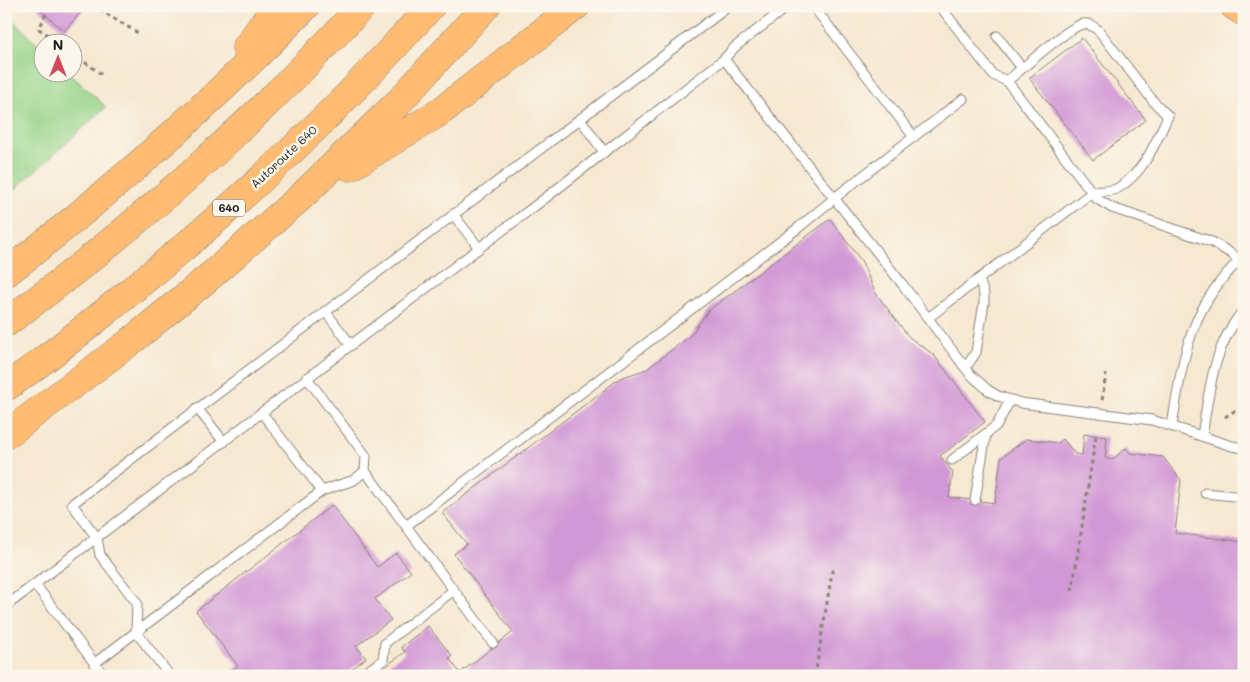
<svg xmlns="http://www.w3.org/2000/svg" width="1250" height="682" font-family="Mali,sans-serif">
<rect width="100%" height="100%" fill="#fbf7ec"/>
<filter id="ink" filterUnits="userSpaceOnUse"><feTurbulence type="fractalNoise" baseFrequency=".02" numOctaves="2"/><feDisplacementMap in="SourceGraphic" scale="10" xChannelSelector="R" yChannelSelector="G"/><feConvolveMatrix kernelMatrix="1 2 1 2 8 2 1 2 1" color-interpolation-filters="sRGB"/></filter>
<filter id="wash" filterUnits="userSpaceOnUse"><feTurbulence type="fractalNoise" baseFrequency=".0096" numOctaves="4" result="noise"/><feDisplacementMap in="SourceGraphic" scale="20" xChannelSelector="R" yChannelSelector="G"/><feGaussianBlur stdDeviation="1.12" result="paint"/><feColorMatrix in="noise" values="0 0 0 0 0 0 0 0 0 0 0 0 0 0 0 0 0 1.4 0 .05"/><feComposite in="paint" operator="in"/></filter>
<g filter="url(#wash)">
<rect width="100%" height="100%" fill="#f6e8d1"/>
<polygon fill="#95d388" stroke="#587852" points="6,14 42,48 42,72 69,73 106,107 6,197"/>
<g id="blocks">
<g fill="#d298d6">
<polygon points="36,6 87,6 64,31"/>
<polygon points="1082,38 1146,120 1093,160 1029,78"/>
<polygon points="830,219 862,262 875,292 909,337 934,355 985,422 940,456 953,472 949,497 995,503 1001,458 1026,439 1058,443 1063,439 1075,454 1082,455 1084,434 1107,437 1105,458 1112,460 1126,448 1130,453 1163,457 1181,480 1175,533 1244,542 1244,676 373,676 405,652 401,647 428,626 452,656 449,658 460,673 513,632 454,554 467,544 442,513 620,378 647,369 690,336 708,311"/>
<polygon points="332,505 377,567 396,553 411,572 375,599 391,620 356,646 366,658 343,676 225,676 238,666 196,611"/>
</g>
</g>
</g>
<g filter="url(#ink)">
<use href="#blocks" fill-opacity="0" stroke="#898276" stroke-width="1"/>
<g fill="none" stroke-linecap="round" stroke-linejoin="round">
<defs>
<g id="service">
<polyline points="813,6 914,137"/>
<polyline points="940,6 993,75 1007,81 1097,199 1112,208 1212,242 1232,254 1239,260"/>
<polyline points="997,36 1022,68"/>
<polyline points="724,59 735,47 788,6"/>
<polyline points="580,119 604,152"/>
<polyline points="453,214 479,248"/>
<polyline points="325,311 351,345"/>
<path d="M 928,318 L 1091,193 C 1101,189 1109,193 1118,188 C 1144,173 1156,142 1168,116 L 1154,102 L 1100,32 C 1095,27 1090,23 1083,24 C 1069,26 1021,70 1007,81"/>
<polyline points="964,366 969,363 976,352 984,303 984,294 979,279"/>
<polyline points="307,378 366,456 365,471 406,526 798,228 847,188 963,99"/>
<polyline points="197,408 224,442"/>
<path d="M 1172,426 C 1183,357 1189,306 1244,256"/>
<path d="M 1202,436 C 1209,392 1213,345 1244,310"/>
<polyline points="952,460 997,425 1010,400"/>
<polyline points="322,491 354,480 365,471"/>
<polyline points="1205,493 1244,497"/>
<polyline points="975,500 986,434"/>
<polyline points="406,526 493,643"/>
<polyline points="35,584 104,676"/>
<polyline points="6,606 548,196 724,59 903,285 970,374 988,390 998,396 1021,403 1152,420 1232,446 1244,448"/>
<polyline points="136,632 137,603 100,555 97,538 72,504 729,6"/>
<polyline points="136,632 322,491 262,413"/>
<polyline points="95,663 136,632 170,676"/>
<polyline points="361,676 383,660 385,643 454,590"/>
</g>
<polyline id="primary" points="1234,6 1244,12"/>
<g id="motorway">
<polyline points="246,48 276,6"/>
<polyline points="350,167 440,112 576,6"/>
<path d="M 6,273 C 113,191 212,102 306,6"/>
<path d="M 6,323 C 134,229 254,123 362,6"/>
<path d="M 6,387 C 50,357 91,324 132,290 C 239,204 340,109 431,6"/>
<polyline points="6,435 130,342 208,278 303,195 399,102 486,6"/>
</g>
</defs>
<use href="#service" stroke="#898276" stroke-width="11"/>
<use href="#primary" stroke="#898276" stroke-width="29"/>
<use href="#motorway" stroke="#898276" stroke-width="29"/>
<g stroke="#898276" stroke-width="3" stroke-dasharray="4 4" stroke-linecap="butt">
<polyline points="93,6 138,33"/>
<polyline points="46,14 39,29 58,42"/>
<polyline points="72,53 104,76"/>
<polyline points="1102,400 1106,374"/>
<polyline points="1225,417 1244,405"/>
<polyline points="1072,591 1096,435"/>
<polyline points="815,676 833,566"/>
</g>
<use href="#service" stroke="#fff" stroke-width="9"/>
<use href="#primary" stroke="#febb71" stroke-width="28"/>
<use href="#motorway" stroke="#febb71" stroke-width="28"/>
</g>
</g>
<g text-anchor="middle" stroke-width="5" stroke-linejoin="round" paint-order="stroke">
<rect fill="#fbf7ec" stroke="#5f5e5a" stroke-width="1" x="213" y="199.5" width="32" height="17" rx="4"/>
<g font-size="11" font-weight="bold" fill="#1c1c1c">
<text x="229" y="212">640</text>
</g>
<g font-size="12" fill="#1c1c1c" stroke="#fbf7ec">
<text transform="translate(284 157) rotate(-43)" y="4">Autoroute 640</text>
</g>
</g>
<rect width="1250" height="682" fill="none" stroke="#fbf7ec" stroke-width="25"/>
<g transform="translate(58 58)"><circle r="24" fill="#fbf7ec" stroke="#a29f99"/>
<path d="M0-4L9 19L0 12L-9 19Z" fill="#d1495b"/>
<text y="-8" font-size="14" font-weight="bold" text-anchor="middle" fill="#1c1c1c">N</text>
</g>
</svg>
